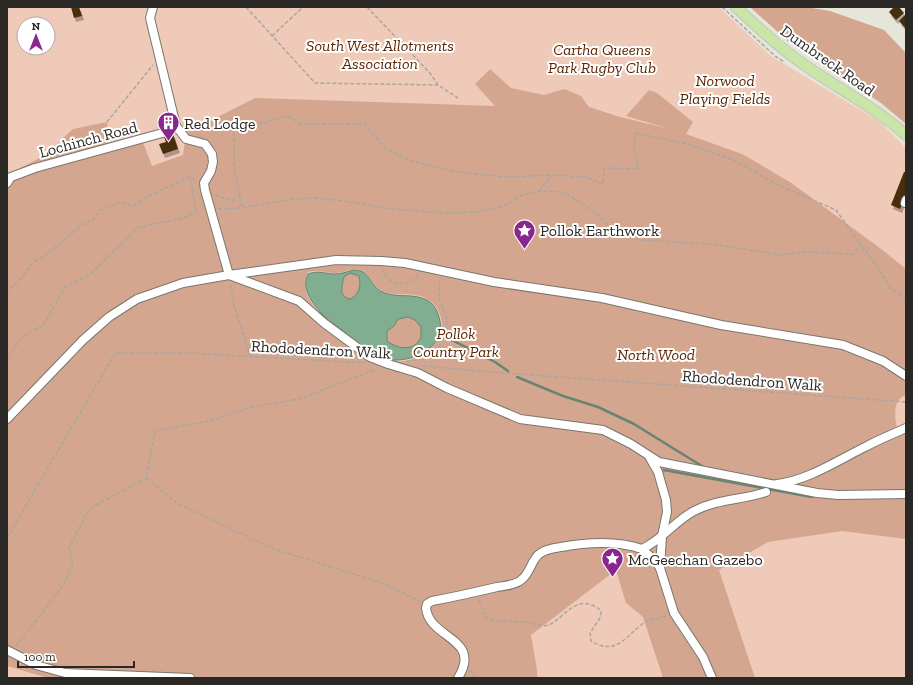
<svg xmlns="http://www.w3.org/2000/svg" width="913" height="685" font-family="'Zilla Slab',serif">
<defs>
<filter id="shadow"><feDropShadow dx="2" dy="4" stdDeviation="0" flood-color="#0004"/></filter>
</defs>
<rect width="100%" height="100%" fill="#e6e5da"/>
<path fill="#efcab9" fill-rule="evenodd" d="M 7,7 L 719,7 L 771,56 L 879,121 L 906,148 L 906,678 L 7,678 ZM 24,24 L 48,24 L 48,48 L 24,48 Z"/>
<g fill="#d4a690" fill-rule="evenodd">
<polygon points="750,7 806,7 830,11 884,30 906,53 906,124 881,103 791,44"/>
<path d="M 490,69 L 511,88 L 544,95 L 564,89 L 581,96 L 589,107 L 620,117 L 670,129 L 626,116 L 649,90 L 657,93 L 693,122 L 686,134 L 742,154 L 790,182 L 880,248 L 906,269 L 906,395 C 892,399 895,418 897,429 L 906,434 L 906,539 L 842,531 L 768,542 L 719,570 L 755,678 L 663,678 L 643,617 L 626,603 L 616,570 L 531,635 L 537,670 L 537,678 L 48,678 L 7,666 L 7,179 L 11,173 L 45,155 L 73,129 L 107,122 C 109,132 105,142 109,152 L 143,142 L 152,166 L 183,155 L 187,128 L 206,123 L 255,98 L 495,106 L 475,84 ZM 352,269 C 355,269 358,269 361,270 C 371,274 373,288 385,292 C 400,297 416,291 429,300 C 434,304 438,309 440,315 C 450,342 417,365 392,361 C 386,360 369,354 363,351 C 358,347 353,341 348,336 C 340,329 330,323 322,315 C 311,305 299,287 308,272 C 318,269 326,273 336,273 C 342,273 347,270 352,269 Z"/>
<path d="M 350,273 L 359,276 C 361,285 360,293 351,299 C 338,297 342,286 344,277 Z"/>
<path d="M 408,317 L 415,320 L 422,327 C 421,330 422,334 421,337 C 415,352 397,349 387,341 L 387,331 L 394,326 L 398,319 Z"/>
</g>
<path fill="#81ad91" stroke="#678571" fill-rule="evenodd" d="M 352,270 C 355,270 359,270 361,271 C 371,275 372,289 385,293 C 399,298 413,293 427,300 C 432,303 436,308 438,314 C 452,350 403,369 374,356 C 364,351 356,342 348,335 C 341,328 331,323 324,316 C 314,306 300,288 308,274 C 318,270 326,274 335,274 C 341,274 347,272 352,270 ZM 350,273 L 359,276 C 361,285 360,293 351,299 C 338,297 342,286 344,277 ZM 408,317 L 415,320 L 421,327 C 421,330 421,334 421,337 C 415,352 397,349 387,341 L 387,331 L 394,326 L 398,319 Z"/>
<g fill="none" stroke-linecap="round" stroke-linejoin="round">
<g stroke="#678571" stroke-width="2.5">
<polyline points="446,337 495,362 508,371"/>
<polyline points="517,377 563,396 598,407 634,424 705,468"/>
<polyline points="664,470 812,497"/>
</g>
</g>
<g fill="#472f07" filter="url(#shadow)">
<polygon points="71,7 79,7 82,16 74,18"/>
<polygon points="894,7 899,7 904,13 896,20 889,12"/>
<polygon points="906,14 906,29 899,21"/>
<polygon points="173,134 178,149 163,154 159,144 166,142 164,137"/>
<polygon points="904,172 906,172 906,194 900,209 891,205"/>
</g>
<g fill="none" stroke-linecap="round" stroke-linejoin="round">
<defs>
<g id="minor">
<polyline points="176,126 186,139 205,144 212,154 213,162 211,171 204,183 205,190 229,275 299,301 324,323 370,357 388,364 418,373 447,388 520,419 603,430 631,444 659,462 817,493 838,495 906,494"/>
<polyline points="7,183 11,177 35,168 166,132 176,126 150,18 153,7"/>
<polyline points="905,203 906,200"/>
<polyline points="7,419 83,340 109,317 137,299 183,283 229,275 336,260 381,261 405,263 494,282 602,298 721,325 843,345 883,361 906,376"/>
<polyline points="650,458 658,472 666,500 667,512 662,536 660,568"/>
<path d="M 777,484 C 809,480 838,460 867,446 C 880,439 893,434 906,428"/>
<polyline points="642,549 656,562 660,568 674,613 703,657 712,678"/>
<polyline points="7,650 36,665 65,673 190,678"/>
<path d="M 458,678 C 483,638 429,639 426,608 L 427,604 L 432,601 C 454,597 476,592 497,587 C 505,586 515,585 521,580 C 529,575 531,562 538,555 C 543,550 554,548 561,547 C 588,542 616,540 642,549 C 662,540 675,521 694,511 C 717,499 742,500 766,492"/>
</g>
<path id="major" d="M 736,7 C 758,28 781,49 806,66 C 839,89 876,108 906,135"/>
</defs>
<use href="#minor" stroke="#78776d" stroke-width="10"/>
<use href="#major" stroke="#c3c3c2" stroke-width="12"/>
<g stroke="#a8a79f" stroke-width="1.5" stroke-dasharray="4 2" stroke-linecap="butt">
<polyline points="246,7 315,83 438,85"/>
<polyline points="367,7 430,73 438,85 458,98"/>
<polyline points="722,7 775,56 784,62"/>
<polyline points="272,36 303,7"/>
<polygon points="288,116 301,124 364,124 386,149 411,161 457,172 506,177 552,175 585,177 603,184 604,168 638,169 634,148 636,133 687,144 736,161 778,185 836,210 861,245 853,254 807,252 781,255 712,244 638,240 614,231 596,213 564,192 539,191 520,196 504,206 477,212 444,213 393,209 344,201 316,198 293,199 242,208 234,166 234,124 256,125"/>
<polyline points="107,122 153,65"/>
<polyline points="191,177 197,183"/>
<polyline points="539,191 552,175"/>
<polyline points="215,195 232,201 240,195"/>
<polyline points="218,209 242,208"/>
<polyline points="862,246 877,266 891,289 906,298"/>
<path d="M 382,269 C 388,286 408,289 419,274"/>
<polyline points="231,285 233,302 250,356"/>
<path d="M 7,293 L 9,289 L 23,277 L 32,263 L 45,256 L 82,225 L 93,220 L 99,211 L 120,202 L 133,206 L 150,195 L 190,177 L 196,211 L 184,218 L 139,227 L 89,275 L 65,287 L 43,326 C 23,333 17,342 7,360"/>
<polyline points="407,361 423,359 439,347 443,340 447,331 447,320 439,298 440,278"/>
<polyline points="423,366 503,373 906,402"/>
<polyline points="146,478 177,503 271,548 382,583 420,601"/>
<polyline points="7,538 114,355 119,353 189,353 365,363"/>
<polyline points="607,551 613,579"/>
<path d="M 479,600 L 485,617 C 498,624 516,620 531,623 C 536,624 543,627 549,625 C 563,618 574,598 592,605 C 596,607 599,608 601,612 L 600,618 L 590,633 L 591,641 C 617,657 626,635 645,622 C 652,618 659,619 666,616"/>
<polyline points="16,646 62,587 73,564 69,548 89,509 146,478 155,431 210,421 251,407 299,399 377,369"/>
<polyline points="470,670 476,678"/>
</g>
<use href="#minor" stroke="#fff" stroke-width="8"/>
<use href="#major" stroke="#cae5a7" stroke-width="10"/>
</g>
<defs>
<symbol id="building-pin" viewBox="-11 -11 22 30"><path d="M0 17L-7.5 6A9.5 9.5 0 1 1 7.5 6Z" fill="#89278f" stroke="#fff"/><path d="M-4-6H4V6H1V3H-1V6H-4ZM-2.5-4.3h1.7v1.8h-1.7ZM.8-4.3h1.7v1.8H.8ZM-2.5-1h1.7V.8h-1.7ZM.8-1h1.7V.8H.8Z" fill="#fff"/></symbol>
<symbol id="sight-pin" viewBox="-11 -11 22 30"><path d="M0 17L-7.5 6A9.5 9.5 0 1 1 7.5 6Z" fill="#89278f" stroke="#fff"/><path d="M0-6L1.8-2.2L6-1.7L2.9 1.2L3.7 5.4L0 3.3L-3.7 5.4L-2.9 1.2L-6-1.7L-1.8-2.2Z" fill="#fff"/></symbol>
</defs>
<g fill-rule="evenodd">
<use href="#building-pin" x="156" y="110" width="25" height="34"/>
<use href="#sight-pin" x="512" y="218" width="25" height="34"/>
<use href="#sight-pin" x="600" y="546" width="25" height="34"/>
</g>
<g text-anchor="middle" stroke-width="4" stroke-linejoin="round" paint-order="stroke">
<g font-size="16" font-style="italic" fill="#5c2400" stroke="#fff">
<text x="380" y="51">South West Allotments<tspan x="380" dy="18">Association</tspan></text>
<text x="602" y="55">Cartha Queens<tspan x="602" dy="18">Park Rugby Club</tspan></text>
<text x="725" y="86">Norwood<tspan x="725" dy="18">Playing Fields</tspan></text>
<text x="456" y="339">Pollok<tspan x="456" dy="18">Country Park</tspan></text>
<text x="656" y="360">North Wood</text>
</g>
<g font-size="16" fill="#292825" stroke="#fff">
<text transform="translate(828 60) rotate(35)" y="6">Dumbreck Road</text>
<text transform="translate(88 139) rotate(-15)" y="6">Lochinch Road</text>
<text transform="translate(321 349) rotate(3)" y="6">Rhododendron Walk</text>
<text transform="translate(752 380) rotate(4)" y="6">Rhododendron Walk</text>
</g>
<g font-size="16" fill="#292825" stroke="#fff" text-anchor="start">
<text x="184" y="129">Red Lodge</text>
<text x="540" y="236">Pollok Earthwork</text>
<text x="628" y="565">McGeechan Gazebo</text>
</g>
</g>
<rect width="913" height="685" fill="none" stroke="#292825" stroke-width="16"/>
<g transform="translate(36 36)"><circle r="19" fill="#ffffff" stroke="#a9a9a8"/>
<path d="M0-3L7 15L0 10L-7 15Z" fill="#89278f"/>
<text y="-6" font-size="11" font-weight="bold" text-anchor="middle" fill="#292825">N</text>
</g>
<path d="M18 661v6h116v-6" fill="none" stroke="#292825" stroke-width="2"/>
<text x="24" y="661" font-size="12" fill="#292825" stroke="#ffffff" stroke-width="3" paint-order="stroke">100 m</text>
</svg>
